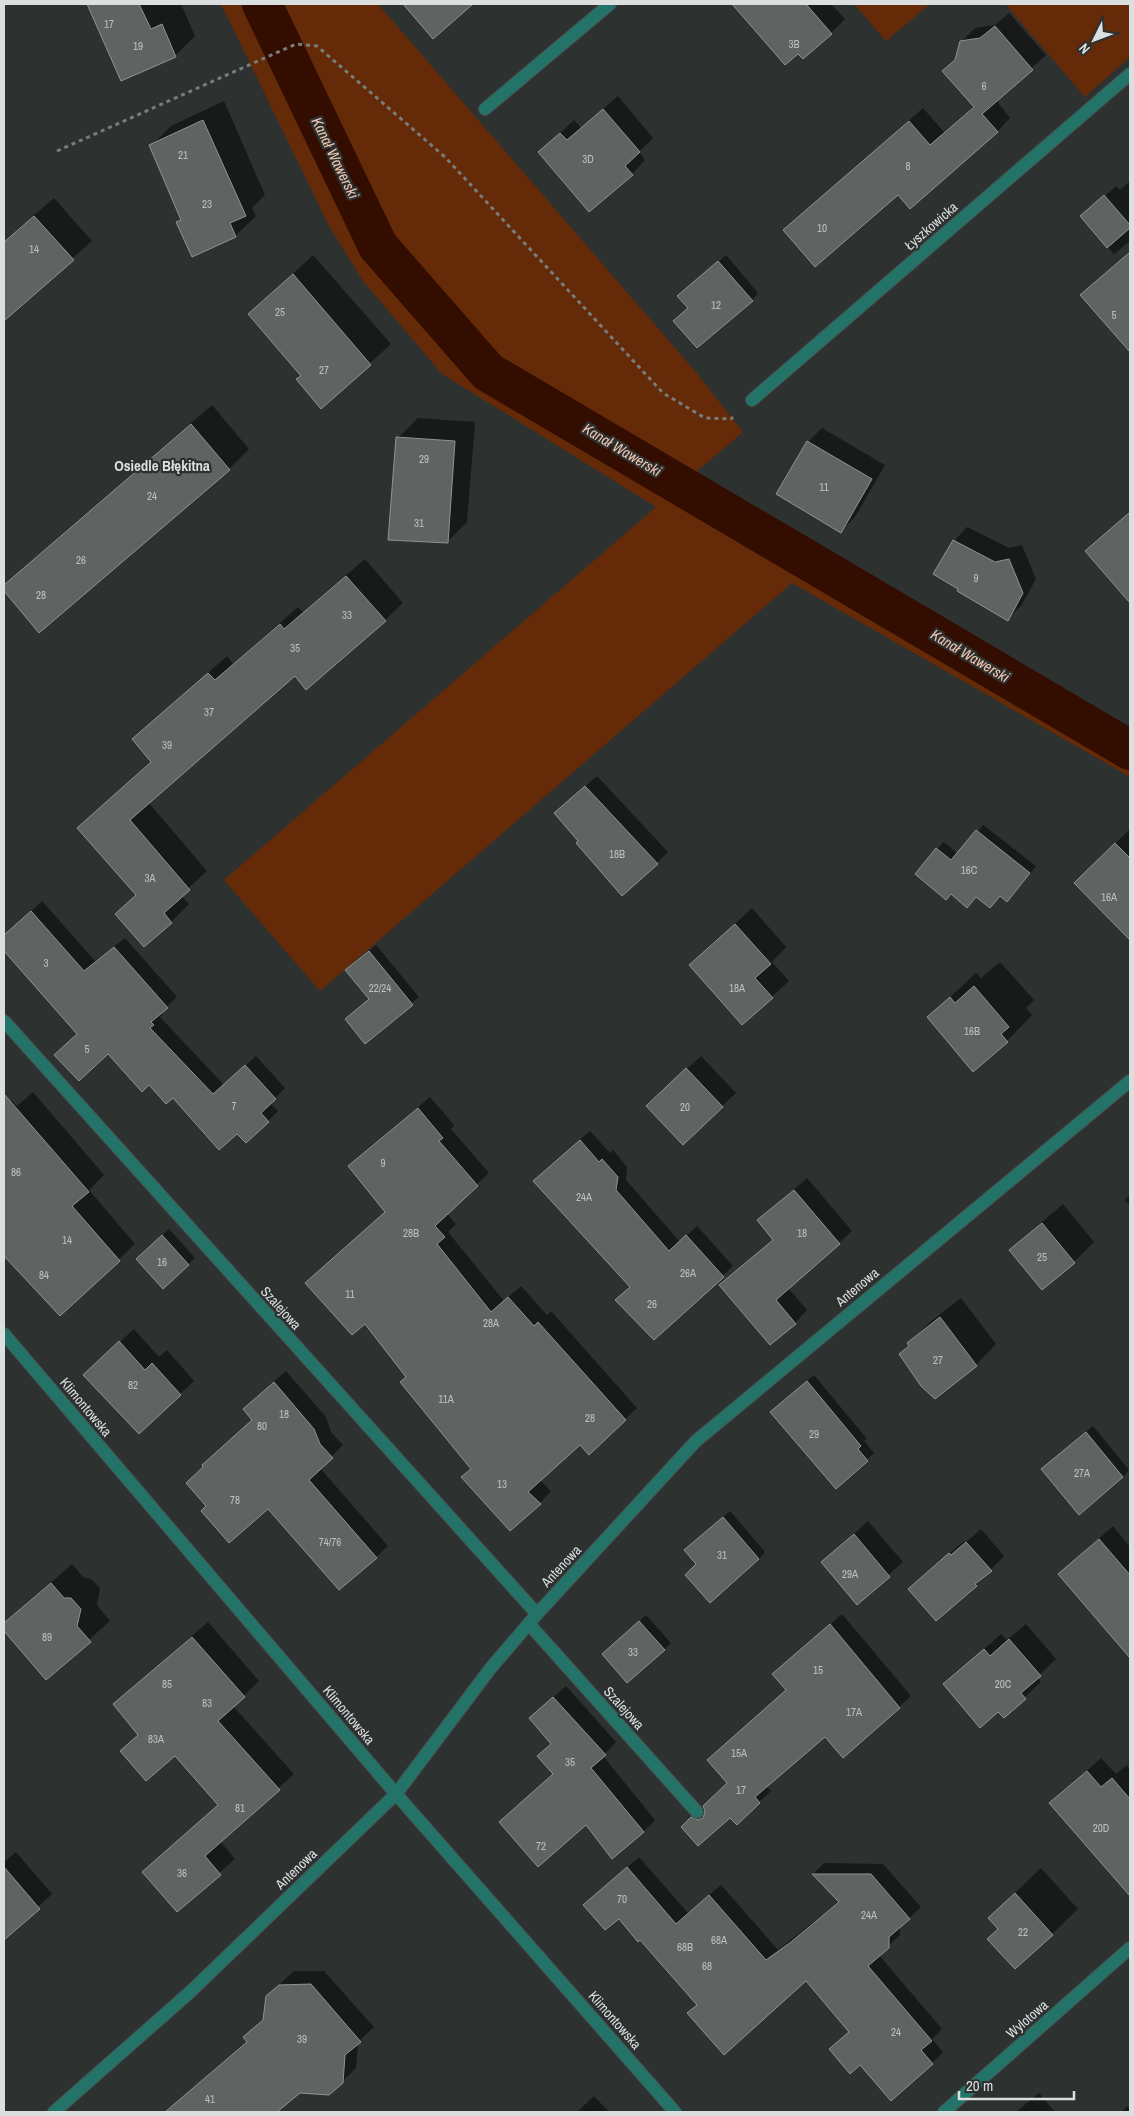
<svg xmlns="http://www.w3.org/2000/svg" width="1134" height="2116" font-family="'Archivo Narrow',sans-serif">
<rect width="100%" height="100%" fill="#2d3130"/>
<g fill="#652a08">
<polygon points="221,4 378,4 695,371 743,432 688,479 1130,738 1130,777 792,583 320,991 224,880 656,507 442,374 363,281 329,226"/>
<polygon points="854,4 930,4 886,41"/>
<polygon points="1005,4 1130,4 1130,57 1085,97"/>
</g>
<g fill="#0007">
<polygon points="89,4 181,4 195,36 175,56 122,79"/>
<polygon points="404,4 470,4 434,37"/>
<polygon points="744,4 831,4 845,19 831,33 739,9"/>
<polygon points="1009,13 1046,55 996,100 1010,118 997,132 898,193 785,230 923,108 944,132 974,106 944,71 957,58 961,42 975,28 995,25"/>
<polygon points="618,96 653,138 639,152 645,160 632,174 540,152 574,120 581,128"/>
<polygon points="224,101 265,195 252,208 256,216 235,236 178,222 182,218 151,146 171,126"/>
<polygon points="1130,181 1130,241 1114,254 1082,217 1116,186 1120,190"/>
<polygon points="54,198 92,241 4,319 4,241"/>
<polygon points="1130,251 1130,333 1122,340 1082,295"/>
<polygon points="313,255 391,344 322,407 302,375 250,314"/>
<polygon points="726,255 758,293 752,300 689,308 686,290"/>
<polygon points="212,405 249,449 229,469 40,631 4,586 23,568"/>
<polygon points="418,418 475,422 467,522 447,542 398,438"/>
<polygon points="822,428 885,465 855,517 841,531 808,442"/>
<polygon points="1130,511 1130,600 1087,551"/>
<polygon points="967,527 1009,548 1022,545 1036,579 1021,606 1007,619 954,541"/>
<polygon points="365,559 403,603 385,620 295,675 148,802 207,871 181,895 189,904 171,922 116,914 136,894 97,811 151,761 134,739 227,656 233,664 298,607 303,612"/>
<polygon points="597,776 668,852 657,863 580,841 567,802"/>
<polygon points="983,825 1036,866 1014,893 977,896 951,892 937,849 944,842 958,854"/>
<polygon points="1130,829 1130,938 1076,883"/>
<polygon points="42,901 95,961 125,938 177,997 161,1012 163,1014 160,1017 224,1085 256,1056 285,1088 270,1103 278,1111 268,1121 237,1132 149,1084 79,1033 4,949 4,936"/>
<polygon points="752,908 786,947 772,962 789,981 742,1024 691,965"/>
<polygon points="376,945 419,997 366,1042 346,1019 370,998 353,964"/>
<polygon points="1000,962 1034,1000 1026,1008 1032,1015 1007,1041 929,1017 976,973 981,978"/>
<polygon points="701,1056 736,1093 722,1106 661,1092"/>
<polygon points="33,1092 104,1175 89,1190 135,1244 60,1314 4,1255 4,1106 11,1100 17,1106"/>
<polygon points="430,1097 454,1125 451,1129 489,1173 446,1213 456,1224 448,1232 504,1301 521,1286 547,1315 551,1311 637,1408 589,1453 580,1443 540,1480 551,1491 540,1503 463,1477 472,1468 408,1376 386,1212 350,1166"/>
<polygon points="590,1131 610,1153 613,1150 627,1167 626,1180 680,1242 697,1226 733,1266 654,1338 631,1287 545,1171"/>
<polygon points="807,1178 852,1231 788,1288 807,1310 795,1323 721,1285 774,1239 759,1220"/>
<polygon points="1130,1195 1130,1206 1125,1200"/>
<polygon points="1063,1204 1094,1242 1074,1262 1010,1250"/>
<polygon points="169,1229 195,1258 163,1287 144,1252"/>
<polygon points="961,1298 996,1344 976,1365 935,1397 909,1343 929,1323"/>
<polygon points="134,1329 159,1357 167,1350 194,1381 139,1432 99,1361"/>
<polygon points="286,1371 326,1417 331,1432 343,1445 320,1468 388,1546 376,1557 269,1508 208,1505 253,1419 256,1397"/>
<polygon points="814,1375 867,1439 864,1441 874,1453 836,1488 779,1405"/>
<polygon points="1093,1426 1129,1470 1123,1477 1043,1469"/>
<polygon points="730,1511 765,1552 759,1559 698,1564 693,1544"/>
<polygon points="868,1521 903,1562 857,1603 823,1562"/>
<polygon points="1113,1526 1130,1547 1130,1641 1123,1648 1059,1574"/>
<polygon points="981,1529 1004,1556 976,1585 909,1589 964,1541 965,1543"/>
<polygon points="72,1564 84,1578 91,1579 100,1588 97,1605 110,1621 46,1678 4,1629 4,1624"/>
<polygon points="842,1614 911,1696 899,1707 825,1735 766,1786 771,1791 737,1823 731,1816 682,1827 728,1783 787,1689 773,1674"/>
<polygon points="646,1615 671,1643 664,1650 610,1647"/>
<polygon points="208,1622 259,1681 233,1706 294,1774 220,1841 235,1859 177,1910 219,1804 175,1754 139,1734 114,1704"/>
<polygon points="1026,1624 1056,1659 1037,1677 1041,1682 1004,1716 998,1710 945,1684 1001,1634 1007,1640"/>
<polygon points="566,1686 616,1742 603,1756 655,1820 644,1831 554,1774 552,1743 530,1718"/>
<polygon points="1101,1758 1116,1774 1127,1765 1130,1770 1130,1870 1118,1880 1051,1803"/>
<polygon points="16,1852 52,1894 4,1938 4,1862"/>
<polygon points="639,1857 688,1913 721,1885 778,1950 840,1901 813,1874 824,1863 883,1864 921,1907 900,1927 900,1935 879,1955 942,2029 932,2039 943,2052 932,2063 830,2049 850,2031 806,1980 698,2005 619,1917 585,1905"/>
<polygon points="1041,1868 1078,1909 1052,1934 999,1929 989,1918"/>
<polygon points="294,1971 324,1971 374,2027 358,2042 356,2068 342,2082 268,2065 274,2112 165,2112 248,2041 245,2037 264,2018 267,1996"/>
<polygon points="1039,2093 1055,2112 1016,2112"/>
<polygon points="594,2096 609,2112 577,2112"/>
<polygon points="1128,2106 1130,2112 1121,2112"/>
</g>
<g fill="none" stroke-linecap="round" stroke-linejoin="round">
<polyline stroke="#330d00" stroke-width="40" points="262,4 378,246 488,372 1130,750"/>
</g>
<g fill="#5f6463" stroke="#8f9493">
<polygon points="87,4 139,4 151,29 162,24 176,57 121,81"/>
<polygon points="403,4 473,4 433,39"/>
<polygon points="732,4 806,4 832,34 803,59 798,54 785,65"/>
<polygon points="995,26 1033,70 982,114 998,132 910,209 898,195 815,267 783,230 909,121 930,145 974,107 942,71 955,60 960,41 980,38"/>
<polygon points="603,109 640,152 625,166 633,175 589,212 538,152 560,133 567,140"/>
<polygon points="203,120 246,216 230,223 236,237 192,257 176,222 181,220 149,145"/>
<polygon points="1104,195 1130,225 1130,228 1107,248 1080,216"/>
<polygon points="34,216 74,260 4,321 4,242"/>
<polygon points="1130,252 1130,352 1080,295"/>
<polygon points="718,261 753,301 697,348 673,321 688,308 677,296"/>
<polygon points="293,274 371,365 321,409 296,379 301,376 248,314"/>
<polygon points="191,424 230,470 39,633 4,591 4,585"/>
<polygon points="396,437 455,441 448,543 388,540"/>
<polygon points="807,441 872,479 841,533 776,494"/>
<polygon points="1130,512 1130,603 1085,551"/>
<polygon points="953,540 995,562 1009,559 1023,593 1008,621 957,591 958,589 933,574"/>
<polygon points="346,576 386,621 306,690 295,676 130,820 190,890 164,913 172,923 144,947 115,914 136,895 77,828 151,762 132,739 208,673 215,680 280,624 284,629"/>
<polygon points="585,786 658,864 622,896 576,843 578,841 554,813"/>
<polygon points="976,830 1030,873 1007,902 1000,896 990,908 976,897 967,908 951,894 946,900 915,874 936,848 951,860"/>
<polygon points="1115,843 1130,858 1130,940 1074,883"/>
<polygon points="31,911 84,971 114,947 168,1008 151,1022 154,1025 150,1028 213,1094 245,1065 276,1099 261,1113 269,1122 246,1143 237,1134 219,1150 173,1098 166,1104 149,1085 142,1092 108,1054 79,1081 54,1055 77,1034 4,951 4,935"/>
<polygon points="735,924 771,964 755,978 773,998 742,1025 689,965"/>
<polygon points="369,951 413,1005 365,1044 345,1019 369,999 345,970"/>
<polygon points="974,986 1009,1027 1001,1034 1008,1042 973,1072 927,1017 950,997 955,1003"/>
<polygon points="686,1068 723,1107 683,1145 646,1106"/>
<polygon points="4,1094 89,1192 72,1206 120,1261 60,1316 4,1256"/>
<polygon points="418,1108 443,1138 439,1141 478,1186 435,1226 445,1237 437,1244 491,1312 508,1297 534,1326 538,1322 626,1420 589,1455 580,1445 528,1492 541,1504 510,1531 461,1477 471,1469 400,1382 406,1377 365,1324 352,1335 305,1283 385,1212 348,1166"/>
<polygon points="580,1140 599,1162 602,1159 618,1177 616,1190 669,1251 686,1235 724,1277 654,1340 615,1300 630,1287 533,1181"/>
<polygon points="794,1190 840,1244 776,1300 796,1324 770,1345 719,1285 773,1240 757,1220"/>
<polygon points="1042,1223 1075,1263 1042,1290 1009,1250"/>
<polygon points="162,1235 189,1265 163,1289 136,1259"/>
<polygon points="940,1317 977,1366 935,1399 921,1386 899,1354 909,1346 907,1343"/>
<polygon points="119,1341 145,1370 152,1363 181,1395 139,1434 83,1375"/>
<polygon points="807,1381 861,1446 858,1449 868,1461 836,1489 770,1412"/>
<polygon points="274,1382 314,1429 320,1444 333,1458 309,1480 377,1558 339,1590 268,1509 229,1543 201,1511 206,1506 186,1483 203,1467 202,1465 252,1420 243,1409"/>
<polygon points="1086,1432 1123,1477 1079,1515 1041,1469"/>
<polygon points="723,1517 759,1559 710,1603 685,1575 696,1564 684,1550"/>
<polygon points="854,1534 890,1577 857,1605 821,1562"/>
<polygon points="1099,1539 1130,1575 1130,1658 1058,1574"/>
<polygon points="966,1542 992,1571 975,1584 977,1586 936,1621 908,1589 949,1553 951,1555"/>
<polygon points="51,1583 64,1598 71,1598 81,1609 77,1626 91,1642 46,1680 4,1631 4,1623"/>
<polygon points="639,1621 665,1650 627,1683 602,1654"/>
<polygon points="830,1624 900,1708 843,1758 825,1737 755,1797 760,1803 737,1825 730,1818 698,1846 681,1827 691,1817 698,1820 703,1818 705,1811 703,1806 727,1783 707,1760 786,1690 772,1674"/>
<polygon points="192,1637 245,1697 218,1721 280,1790 205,1856 221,1875 177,1912 142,1872 218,1805 175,1756 146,1781 120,1751 138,1735 113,1704"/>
<polygon points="1009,1639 1041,1676 1021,1693 1026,1699 1004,1718 998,1712 980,1728 943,1684 984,1649 990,1656"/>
<polygon points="553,1697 606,1755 591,1768 644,1832 612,1859 586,1825 538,1867 499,1822 553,1774 537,1756 551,1744 529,1718"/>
<polygon points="1087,1771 1101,1787 1112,1778 1130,1799 1130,1896 1049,1803"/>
<polygon points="4,1867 40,1909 4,1940"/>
<polygon points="627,1867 676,1924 709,1895 766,1960 791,1942 839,1902 812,1874 871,1874 910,1919 889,1937 889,1948 868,1966 932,2041 921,2050 933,2064 891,2101 860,2065 850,2074 829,2049 849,2032 806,1981 724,2055 687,2013 697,2005 640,1940 638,1942 619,1919 605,1930 583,1905"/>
<polygon points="1015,1893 1053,1935 1015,1969 987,1939 998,1929 988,1918"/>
<polygon points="311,1984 361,2042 345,2055 343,2083 329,2095 300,2093 277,2112 165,2112 247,2042 243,2037 263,2020 266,1996 279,1985"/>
</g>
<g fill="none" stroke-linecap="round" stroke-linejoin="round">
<defs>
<polyline id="lane" points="485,109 610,4"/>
<g id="street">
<polyline points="752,400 1130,74"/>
<polyline points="4,1021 537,1614"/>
<polyline points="4,1334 396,1794 675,2112"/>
<polyline points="529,1624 697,1812"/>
<polyline points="54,2112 189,1993 396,1794 490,1669 537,1614 696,1441 1130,1081"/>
<polyline points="944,2112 1130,1948"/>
</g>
</defs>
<use href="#lane" stroke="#494d4c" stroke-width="14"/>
<use href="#street" stroke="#494d4c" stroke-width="14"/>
<polyline stroke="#787c7b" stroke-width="3" stroke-dasharray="4 4" stroke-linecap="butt" points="57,151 296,44 317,46 445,157 663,393 705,418 731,419 733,417"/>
<use href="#lane" stroke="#237369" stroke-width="12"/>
<use href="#street" stroke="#237369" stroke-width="12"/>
</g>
<g text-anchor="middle" stroke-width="4.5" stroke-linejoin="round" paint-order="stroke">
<g font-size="11" fill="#bdc0c0">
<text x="109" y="28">17</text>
<text x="794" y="48">3B</text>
<text x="138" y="50">19</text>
<text x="984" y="90">6</text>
<text x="183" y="159">21</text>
<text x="588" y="163">3D</text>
<text x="908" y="170">8</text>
<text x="207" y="208">23</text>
<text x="822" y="232">10</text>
<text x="34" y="253">14</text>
<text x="716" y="309">12</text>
<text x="280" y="316">25</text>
<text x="1114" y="319">5</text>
<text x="324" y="374">27</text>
<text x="424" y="463">29</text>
<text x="824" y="491">11</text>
<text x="152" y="500">24</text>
<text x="419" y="527">31</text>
<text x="81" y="564">26</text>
<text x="976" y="582">9</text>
<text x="41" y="599">28</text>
<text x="347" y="619">33</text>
<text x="295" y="652">35</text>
<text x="209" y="716">37</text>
<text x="167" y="749">39</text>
<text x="617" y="858">18B</text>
<text x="969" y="874">16C</text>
<text x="150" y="882">3A</text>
<text x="1109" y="901">16A</text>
<text x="46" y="967">3</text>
<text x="380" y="992">22/24</text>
<text x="737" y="992">18A</text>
<text x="972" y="1035">16B</text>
<text x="87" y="1053">5</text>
<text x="234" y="1110">7</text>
<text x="685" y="1111">20</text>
<text x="383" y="1167">9</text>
<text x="16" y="1176">86</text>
<text x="584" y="1201">24A</text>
<text x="411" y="1237">28B</text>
<text x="802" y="1237">18</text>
<text x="67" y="1244">14</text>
<text x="1042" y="1261">25</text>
<text x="162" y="1266">16</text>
<text x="688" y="1277">26A</text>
<text x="44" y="1279">84</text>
<text x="350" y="1298">11</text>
<text x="652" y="1308">26</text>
<text x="491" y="1327">28A</text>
<text x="938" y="1364">27</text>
<text x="133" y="1389">82</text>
<text x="446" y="1403">11A</text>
<text x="284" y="1418">18</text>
<text x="590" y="1422">28</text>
<text x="262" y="1430">80</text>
<text x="814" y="1438">29</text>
<text x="1082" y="1477">27A</text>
<text x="502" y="1488">13</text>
<text x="235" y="1504">78</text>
<text x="330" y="1546">74/76</text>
<text x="722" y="1559">31</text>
<text x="850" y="1578">29A</text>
<text x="47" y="1641">89</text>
<text x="633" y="1656">33</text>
<text x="818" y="1674">15</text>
<text x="167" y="1688">85</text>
<text x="1003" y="1688">20C</text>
<text x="207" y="1707">83</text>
<text x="854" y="1716">17A</text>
<text x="156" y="1743">83A</text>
<text x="739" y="1757">15A</text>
<text x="570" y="1766">35</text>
<text x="741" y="1794">17</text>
<text x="240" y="1812">81</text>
<text x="1101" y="1832">20D</text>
<text x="541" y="1850">72</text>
<text x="182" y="1877">36</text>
<text x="622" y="1903">70</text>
<text x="869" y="1919">24A</text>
<text x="1023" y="1936">22</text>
<text x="719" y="1944">68A</text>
<text x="685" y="1951">68B</text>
<text x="707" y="1970">68</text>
<text x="896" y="2036">24</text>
<text x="302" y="2043">39</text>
<text x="210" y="2103">41</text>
</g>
<g font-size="14" fill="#dcdfdf" stroke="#2d3130">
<text transform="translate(931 226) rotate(-41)" y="5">Łyszkowicka</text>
<text transform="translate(857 1287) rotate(-40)" y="5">Antenowa</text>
<text transform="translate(281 1308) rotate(48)" y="5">Szalejowa</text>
<text transform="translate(86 1407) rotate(50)" y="5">Klimontowska</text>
<text transform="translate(561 1566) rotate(-47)" y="5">Antenowa</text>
<text transform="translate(624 1708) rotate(48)" y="5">Szalejowa</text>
<text transform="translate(349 1715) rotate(50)" y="5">Klimontowska</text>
<text transform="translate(296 1869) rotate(-44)" y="5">Antenowa</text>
<text transform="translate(1027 2019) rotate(-41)" y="5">Wylotowa</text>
<text transform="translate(615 2020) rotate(49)" y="5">Klimontowska</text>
</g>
<g font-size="15" font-style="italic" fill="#f1c5b1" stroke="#2d3130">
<text transform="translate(335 158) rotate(64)" y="5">Kanał Wawerski</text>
<text transform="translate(622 450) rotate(31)" y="5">Kanał Wawerski</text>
<text transform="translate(970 656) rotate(31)" y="5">Kanał Wawerski</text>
</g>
<g font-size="15" font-weight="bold" fill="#dcdfdf" stroke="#2d3130">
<text x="162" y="471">Osiedle Błękitna</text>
</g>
</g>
<rect width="1134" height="2116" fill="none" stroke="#dcdfdf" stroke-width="10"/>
<g transform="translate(1094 40) rotate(228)" stroke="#2d3130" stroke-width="4" paint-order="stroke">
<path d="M0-4L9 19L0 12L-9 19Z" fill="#dcdfdf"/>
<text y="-8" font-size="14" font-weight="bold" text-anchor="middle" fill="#dcdfdf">N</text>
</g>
<path d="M959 2091v8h115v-8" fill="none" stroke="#dcdfdf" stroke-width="2.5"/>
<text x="966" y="2091" font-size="15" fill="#dcdfdf" stroke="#2d3130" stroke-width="4" paint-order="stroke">20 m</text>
</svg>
